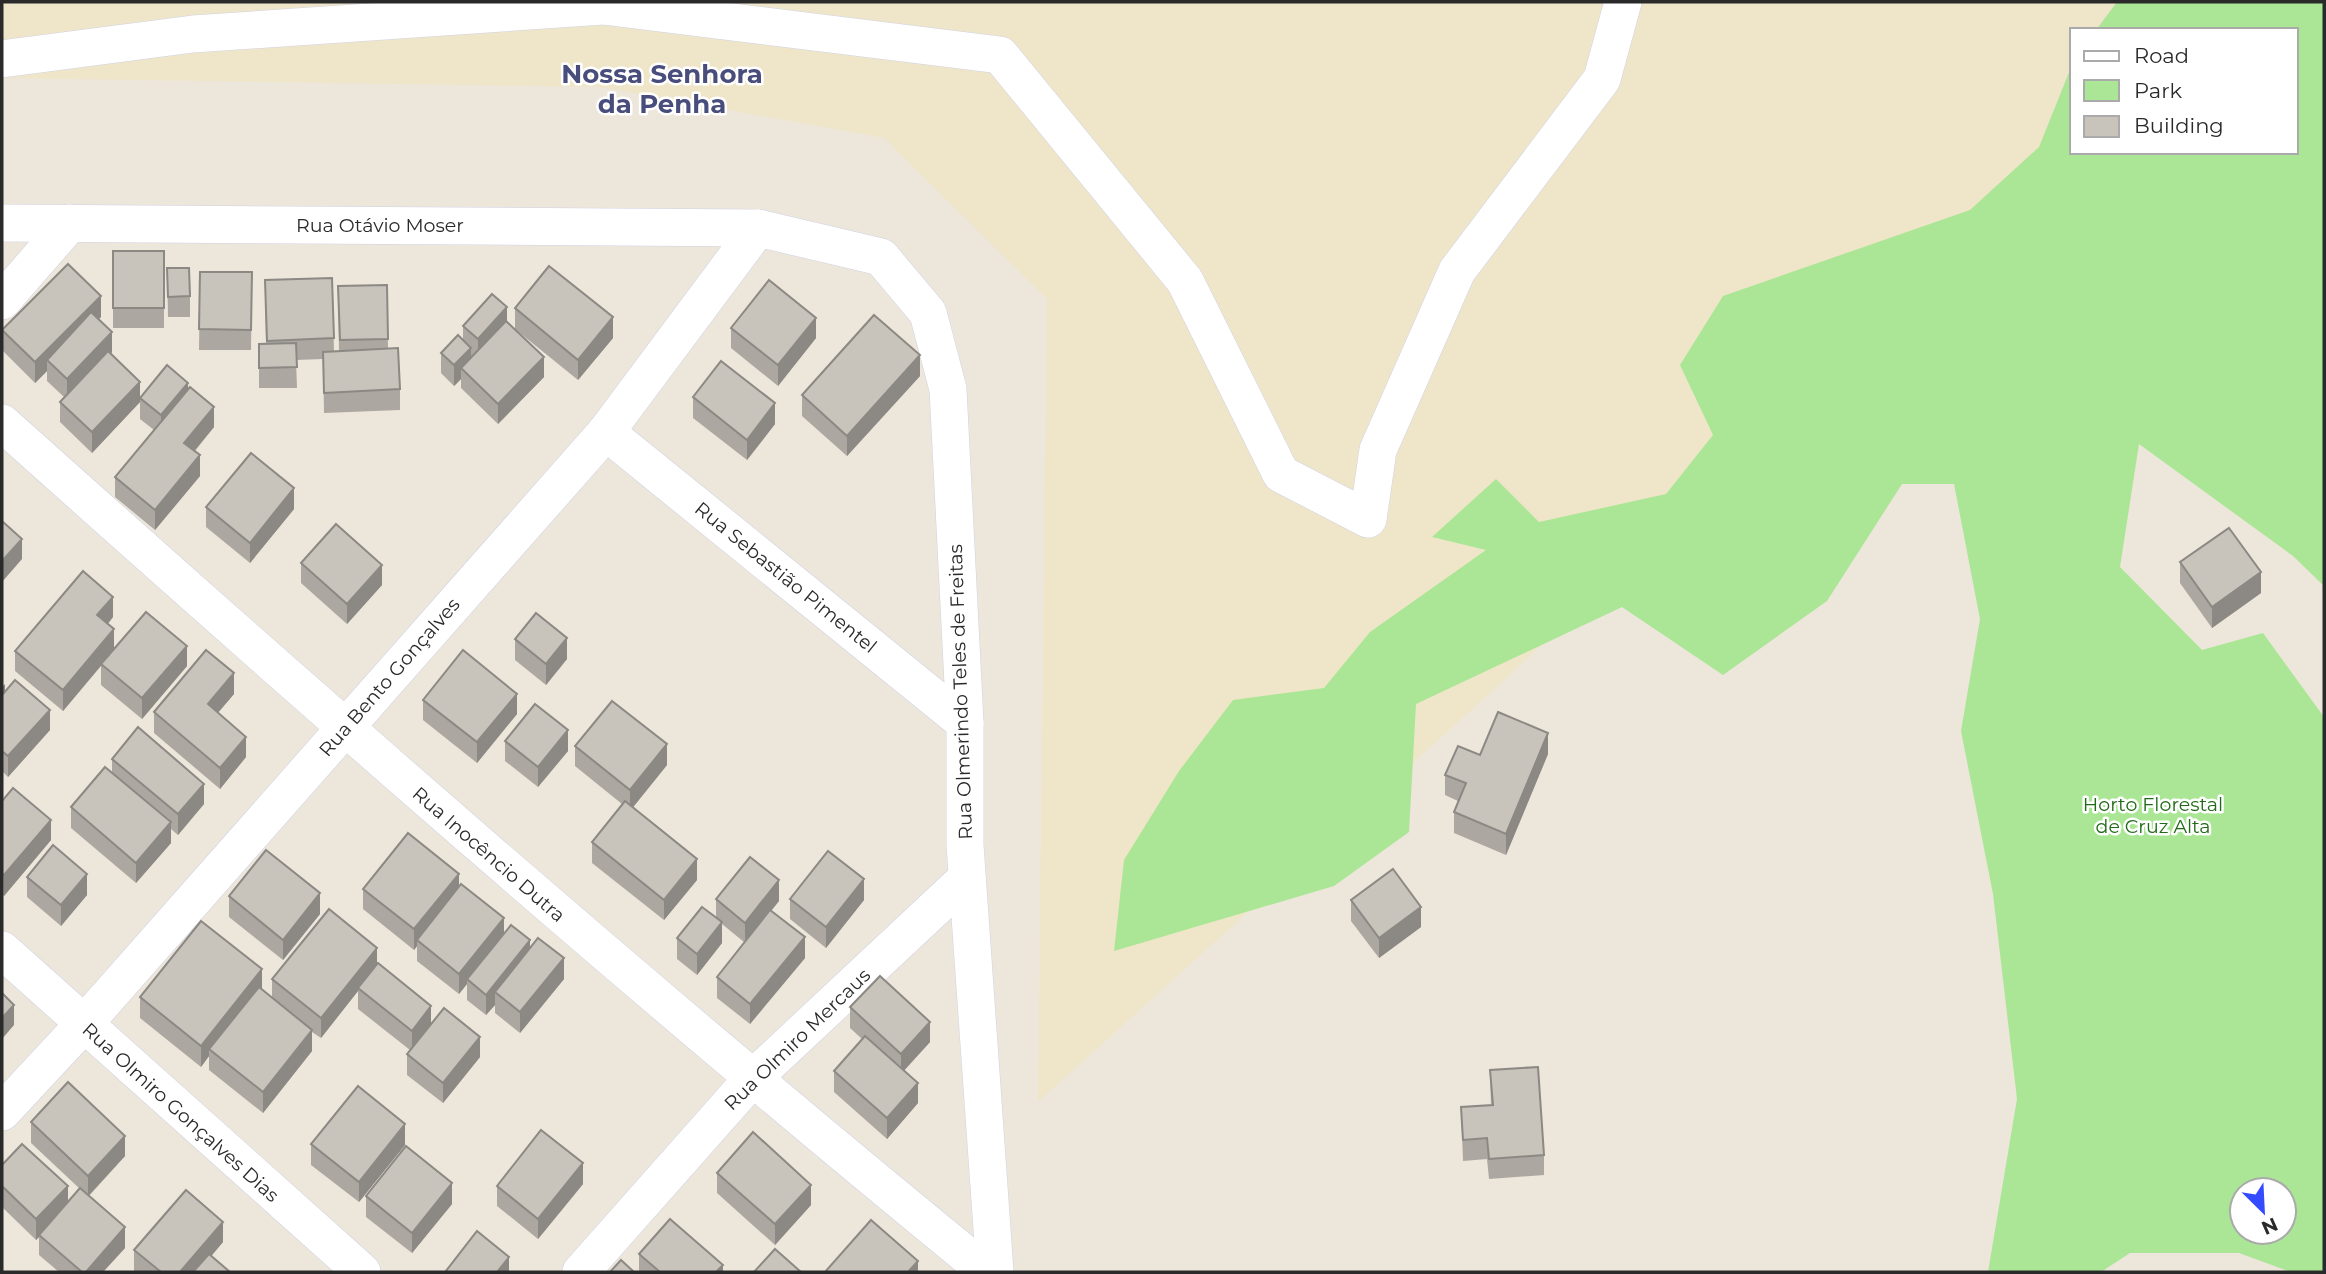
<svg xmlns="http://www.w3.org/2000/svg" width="2326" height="1274" font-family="Montserrat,sans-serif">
<rect width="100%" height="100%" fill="#ede6db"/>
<polygon fill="#efe6c9" points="2,2 2234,2 2204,30 2072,30 2072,152 1500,684 1038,1102 1047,299 884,138 600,87 2,78"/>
<path fill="#aae695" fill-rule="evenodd" d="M 2117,2 L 2324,2 L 2324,586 L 2293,556 L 2139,444 L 2120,567 L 2202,650 L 2263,633 L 2324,717 L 2324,1272 L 2291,1272 L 2239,1253 L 2130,1253 L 2101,1272 L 1988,1272 L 2017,1099 L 1993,894 L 1961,731 L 1980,619 L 1954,484 L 1902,484 L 1827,601 L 1723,675 L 1622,607 L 1416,704 L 1409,832 L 1334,886 L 1114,951 L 1124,860 L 1179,771 L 1233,700 L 1324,688 L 1370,632 L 1486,550 L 1432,537 L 1496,479 L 1539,522 L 1666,494 L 1713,435 L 1680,365 L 1723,296 L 1970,210 L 2039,147 L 2072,65 L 2072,152 L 2296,152 L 2296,30 L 2096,30 ZM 2242,1190 L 2284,1190 L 2284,1232 L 2242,1232 Z"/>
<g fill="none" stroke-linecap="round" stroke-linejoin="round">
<defs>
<g id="minor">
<polyline points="2,59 193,34 603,6 1000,55 1185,281 1281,474 1368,519 1378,450 1457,271 1602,79 1623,2"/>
<polyline points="2,223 758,228 881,257 928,313 948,389 965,723 965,845 995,1272"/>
<polyline points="2,301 70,223"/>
<path d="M 2,423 C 325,712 651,998 987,1272"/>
<polyline points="606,432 965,723"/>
<polyline points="2,950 362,1272"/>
<polyline points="2,1112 83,1025 606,432 758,228"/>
<polyline points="581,1272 751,1080 967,878"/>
</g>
</defs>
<use href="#minor" stroke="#d0d2e3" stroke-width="38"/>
<use href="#minor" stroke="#fff" stroke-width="37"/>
</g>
<g fill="#aca8a1">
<rect x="113" y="251" width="51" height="77"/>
<polygon points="167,268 190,296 190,317 168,317"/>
<polygon points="200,272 252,272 251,350 199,350"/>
<polygon points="332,278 334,351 339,351 338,286 387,285 388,349 400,389 400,410 324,413 323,359 296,360 297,388 259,388 259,344 266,344 265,280"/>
<polygon points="515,308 613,338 578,380 515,329"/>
<polygon points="101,317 99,319 112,352 111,354 140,402 92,453 60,422 60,402 64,397 47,381 47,371 35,383 2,350 2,330"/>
<polygon points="507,321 544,377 498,424 461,388 461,379 454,386 441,373 441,353 463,341 463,326"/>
<polygon points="731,328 816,338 778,386 731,348"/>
<polygon points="920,376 847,456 802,416 802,395"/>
<polygon points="188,389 214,427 195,451 200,476 155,530 115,497 115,477 154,430 140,419 140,398"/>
<polygon points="693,397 775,424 747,460 693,418"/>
<polygon points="206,507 294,509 250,563 206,527"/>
<polygon points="2180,562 2261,593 2212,628 2180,583"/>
<polygon points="301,563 382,585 347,624 301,583"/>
<polygon points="113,617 108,624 114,649 187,666 142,719 101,685 101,666 63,711 15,671 15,651"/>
<polygon points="515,639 567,659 546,685 515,660"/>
<polygon points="2,681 5,692 50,730 8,777 2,771"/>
<polygon points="234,694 218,713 246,757 220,789 154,733 154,712"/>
<polygon points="423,700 517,714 477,763 423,720"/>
<polygon points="505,741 568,751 538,787 505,761"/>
<polygon points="575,746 667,765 633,807 697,880 664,920 592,863 592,842 622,804 575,766"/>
<polygon points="1548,754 1506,855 1454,833 1454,812 1458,801 1445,795 1445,775 1480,755"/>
<polygon points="112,759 204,804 178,835 171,829 171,843 136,883 71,828 71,807 112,772"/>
<polygon points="2,801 51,840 4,896 2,894"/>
<polygon points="27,877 87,895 61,926 27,897"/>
<polygon points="459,888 504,933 530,948 564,979 520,1033 495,1013 495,1005 486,1015 467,1000 467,984 459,994 417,961 417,946 414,950 363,909 363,889"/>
<polygon points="229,896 320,914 283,960 229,917"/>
<polygon points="716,899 779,901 771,911 805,958 750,1024 717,998 717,977 744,942 722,924 722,943 697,975 677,959 677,938 716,918"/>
<polygon points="790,899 864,900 826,948 790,919"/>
<polygon points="1351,900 1421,927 1379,958 1351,921"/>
<polygon points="377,965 431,1024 480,1057 443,1103 407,1075 407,1054 410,1050 358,1009 358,991 321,1038 312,1032 312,1051 263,1113 209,1070 209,1056 201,1067 140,1018 140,997 262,990 272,998 272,979"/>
<polygon points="850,1007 930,1042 904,1070 918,1103 887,1139 834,1092 834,1071 862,1039 850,1028"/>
<polygon points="1490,1070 1544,1155 1544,1175 1489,1179 1487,1159 1463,1161 1461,1107 1491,1105"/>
<polygon points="31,1122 125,1156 89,1196 125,1248 103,1272 59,1272 39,1255 39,1237 36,1240 2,1207 2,1165 68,1202 79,1188 31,1143"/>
<polygon points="311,1144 405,1145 359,1202 311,1165"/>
<polygon points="717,1173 811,1205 775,1245 717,1193"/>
<polygon points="583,1184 538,1239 497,1206 497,1186"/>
<polygon points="366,1196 452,1204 412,1253 366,1217"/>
<polygon points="223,1242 211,1256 230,1272 136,1272 134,1271 134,1250"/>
<polygon points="639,1254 723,1272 639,1272"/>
</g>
<g fill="#8c8883">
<polygon points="101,296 101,317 52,365 47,360 47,371 35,383 35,362"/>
<polygon points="507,307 507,327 478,360 478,339"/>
<polygon points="613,317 613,338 578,380 578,360"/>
<polygon points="816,318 816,338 778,386 778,365"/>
<polygon points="112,332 112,352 67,400 67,379"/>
<polygon points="471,348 471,368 461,368 461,379 454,386 454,365"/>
<polygon points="920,355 920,376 847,456 847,436"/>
<polygon points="544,357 544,377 498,424 498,404"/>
<polygon points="140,382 140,402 92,453 92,432"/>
<polygon points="188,383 188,403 161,436 161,415"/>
<polygon points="775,403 775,424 747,460 747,440"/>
<polygon points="214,407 214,427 184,463 184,443"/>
<polygon points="200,455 200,476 155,530 155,510"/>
<polygon points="294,488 294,509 250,563 250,543"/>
<polygon points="22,539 22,559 2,582 2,561"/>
<polygon points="382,565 382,585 347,624 347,604"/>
<polygon points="2261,572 2261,593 2212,628 2212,607"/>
<polygon points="113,597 113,617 97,636 97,615"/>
<polygon points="114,629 114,650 63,711 63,690"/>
<polygon points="567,638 567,659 546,685 546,664"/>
<polygon points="187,646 187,666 142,719 142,698"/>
<polygon points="234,673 234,694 208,724 208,704"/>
<polygon points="5,684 5,704 2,707 2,687"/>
<polygon points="517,694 517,714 477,763 477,742"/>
<polygon points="50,710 50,730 8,777 8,756"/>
<polygon points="568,730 568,751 538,787 538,767"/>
<polygon points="1548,733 1548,754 1506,855 1506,834"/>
<polygon points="246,737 246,757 220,789 220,768"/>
<polygon points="667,744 667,765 630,811 630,790"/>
<polygon points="204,784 204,804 178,835 178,814"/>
<polygon points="51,820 51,840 4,896 4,875"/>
<polygon points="171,822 171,843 136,883 136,863"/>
<polygon points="697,859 697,880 664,920 664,900"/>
<polygon points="87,874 87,895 61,926 61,905"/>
<polygon points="459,874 459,894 417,940 417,946 414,950 414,929"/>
<polygon points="864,879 864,900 826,948 826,927"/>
<polygon points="779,880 779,901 745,943 745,923"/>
<polygon points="320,893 320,914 283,960 283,940"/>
<polygon points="1421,907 1421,927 1379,958 1379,938"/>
<polygon points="504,918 504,939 467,979 467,984 459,994 459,974"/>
<polygon points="722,922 722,943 697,975 697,954"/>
<polygon points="805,937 805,958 750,1024 750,1004"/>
<polygon points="530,940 530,961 495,992 495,1005 486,1015 486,995"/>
<polygon points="377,948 377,969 358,988 358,991 321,1038 321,1018"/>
<polygon points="564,958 564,979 520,1033 520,1012"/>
<polygon points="262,969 262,990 209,1049 209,1056 201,1067 201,1046"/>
<polygon points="14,1005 14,1025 2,1039 2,1018"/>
<polygon points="431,1006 431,1027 412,1052 412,1031"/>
<polygon points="930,1022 930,1042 901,1074 901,1054"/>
<polygon points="312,1030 312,1051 263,1113 263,1092"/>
<polygon points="480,1037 480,1057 443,1103 443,1083"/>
<polygon points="918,1083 918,1103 887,1139 887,1118"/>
<polygon points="405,1124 405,1145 359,1202 359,1182"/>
<polygon points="125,1136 125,1156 88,1196 88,1176"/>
<polygon points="583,1163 583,1184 538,1239 538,1219"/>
<polygon points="452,1183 452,1204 412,1253 412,1233"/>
<polygon points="811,1185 811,1205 775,1245 775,1224"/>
<polygon points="68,1186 68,1207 39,1235 39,1237 36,1240 36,1219"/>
<polygon points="223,1222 223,1242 198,1272 180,1272"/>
<polygon points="125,1227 125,1248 103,1272 86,1272"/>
<polygon points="509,1257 509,1272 497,1272"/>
<polygon points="918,1261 918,1272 908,1272"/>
<polygon points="723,1265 723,1272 716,1272"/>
</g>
<g fill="#c8c3bb" stroke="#8c8883" stroke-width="2">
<rect x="113" y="251" width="51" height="57"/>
<polygon points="68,264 101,296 35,362 2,330"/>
<polygon points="549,266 613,317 578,360 515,308"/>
<polygon points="167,268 189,268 190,296 168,297"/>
<polygon points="200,272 252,272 251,330 199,329"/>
<polygon points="332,278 334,338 267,341 265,280"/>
<polygon points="769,280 816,318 778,365 731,328"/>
<polygon points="387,285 388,339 340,340 338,286"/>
<polygon points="492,294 507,307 478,339 463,326"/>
<polygon points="91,312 112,332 67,379 47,360"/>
<polygon points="874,315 920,355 847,436 802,395"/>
<polygon points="506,321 544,357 498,404 461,368"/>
<polygon points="458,335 471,348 454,365 441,353"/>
<polygon points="296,343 297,367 259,368 259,344"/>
<polygon points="398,348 400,389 324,393 323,352"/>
<polygon points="108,351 140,382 92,432 60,402"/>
<polygon points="721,361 775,403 747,440 693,397"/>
<polygon points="167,365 188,383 161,415 140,398"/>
<polygon points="190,387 214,407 184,443 200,455 155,510 115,477"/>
<polygon points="251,453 294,488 250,543 206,507"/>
<polygon points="2,521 22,539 2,561"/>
<polygon points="336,524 382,565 347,604 301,563"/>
<polygon points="2229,528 2261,572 2212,607 2180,562"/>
<polygon points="83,571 113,597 97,615 114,629 63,690 15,651"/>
<polygon points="146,612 187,646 142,698 101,664"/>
<polygon points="536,613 567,638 546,664 515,639"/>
<polygon points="206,650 234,673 208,704 246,737 220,768 154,712"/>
<polygon points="463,650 517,694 477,742 423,700"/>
<polygon points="15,680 50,710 8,756 2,751 2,695"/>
<polygon points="612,701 667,744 630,790 575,746"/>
<polygon points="535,704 568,730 538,767 505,741"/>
<polygon points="1498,712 1548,733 1506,834 1454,812 1466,783 1445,775 1458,746 1480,755"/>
<polygon points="138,727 204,784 178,814 112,759"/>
<polygon points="105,767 171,822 136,863 71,807"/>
<polygon points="13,788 51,820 4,875 2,874 2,801"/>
<polygon points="625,801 697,859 664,900 592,842"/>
<polygon points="408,833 459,874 414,929 363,889"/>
<polygon points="53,845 87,874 61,905 27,877"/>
<polygon points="266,850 320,893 283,940 229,896"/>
<polygon points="828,851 864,879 826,927 790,899"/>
<polygon points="750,857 779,880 745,923 716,899"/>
<polygon points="1393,869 1421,907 1379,938 1351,900"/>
<polygon points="461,884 504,918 459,974 417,940"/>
<polygon points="702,907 722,922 697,954 677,938"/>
<polygon points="329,909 377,948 321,1018 272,979"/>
<polygon points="770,910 805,937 750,1004 717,977"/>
<polygon points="201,921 262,969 201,1046 140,997"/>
<polygon points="511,925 530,940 486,995 467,979"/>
<polygon points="538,938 564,958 520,1012 495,992"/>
<polygon points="378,963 431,1006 412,1031 358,988"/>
<polygon points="880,976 930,1022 901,1054 850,1007"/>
<polygon points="259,987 312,1030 263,1092 209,1049"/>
<polygon points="2,993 14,1005 2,1018"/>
<polygon points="444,1008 480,1037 443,1083 407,1054"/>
<polygon points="865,1036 918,1083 887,1118 834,1071"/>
<polygon points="1538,1067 1544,1155 1489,1159 1487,1138 1463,1140 1461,1107 1493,1105 1490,1070"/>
<polygon points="68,1082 125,1136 88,1176 31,1122"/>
<polygon points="358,1086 405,1124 359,1182 311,1144"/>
<polygon points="541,1130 583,1163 538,1219 497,1186"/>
<polygon points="753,1132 811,1185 775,1224 717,1173"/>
<polygon points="22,1144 68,1186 36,1219 2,1186 2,1165"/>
<polygon points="406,1146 452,1183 412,1233 366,1196"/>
<polygon points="80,1188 125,1227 86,1272 82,1272 39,1235"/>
<polygon points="186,1190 223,1222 180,1272 161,1272 134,1250"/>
<polygon points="670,1219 723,1265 716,1272 660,1272 639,1254"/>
<polygon points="871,1220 918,1261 908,1272 825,1272"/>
<polygon points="477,1231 509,1257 497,1272 448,1272 446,1271"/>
<polygon points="775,1249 801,1272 754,1272"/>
<polygon points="209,1254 230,1272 193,1272"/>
<polygon points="621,1260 634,1272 610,1272"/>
</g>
<g text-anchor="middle" stroke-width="5" stroke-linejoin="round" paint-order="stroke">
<g font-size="19" fill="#2a2a2a" stroke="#fff">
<text x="380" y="232">Rua Otávio Moser</text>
<text transform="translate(786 577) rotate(39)" y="7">Rua Sebastião Pimentel</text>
<text transform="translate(389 677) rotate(-49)" y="7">Rua Bento Gonçalves</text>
<text transform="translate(960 692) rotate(-92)" y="7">Rua Olmerindo Teles de Freitas</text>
<text transform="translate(489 854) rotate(41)" y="7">Rua Inocêncio Dutra</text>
<text transform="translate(797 1039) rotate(-44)" y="7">Rua Olmiro Mercaus</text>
<text transform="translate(181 1112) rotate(42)" y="7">Rua Olmiro Gonçalves Dias</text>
</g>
<g font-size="19" fill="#216a17" stroke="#fff">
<text x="2153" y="811">Horto Florestal<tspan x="2153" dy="22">de Cruz Alta</tspan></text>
</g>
<g font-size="26" font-weight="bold" fill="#484d7c" stroke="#fff">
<text x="662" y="83">Nossa Senhora<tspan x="662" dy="30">da Penha</tspan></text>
</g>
</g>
<rect width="2326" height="1274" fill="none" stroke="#2a2a2a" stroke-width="7"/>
<rect x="2070" y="28" width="228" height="126" fill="#ffffff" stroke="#aaaaaa" stroke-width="2"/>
<rect x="2084" y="51" width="35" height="10" fill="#ffffff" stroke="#aaaaaa" stroke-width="2"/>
<text x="2134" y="63" font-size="21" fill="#2a2a2a">Road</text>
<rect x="2084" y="80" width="35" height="21" fill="#aae695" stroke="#aaaaaa" stroke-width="2"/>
<text x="2134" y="98" font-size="21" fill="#2a2a2a">Park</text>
<rect x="2084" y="116" width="35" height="21" fill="#c8c3bb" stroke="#aaaaaa" stroke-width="2"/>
<text x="2134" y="133" font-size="21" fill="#2a2a2a">Building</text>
<g transform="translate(2263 1211) rotate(156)"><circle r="33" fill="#ffffff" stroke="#aaaaaa" stroke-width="2"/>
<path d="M0-5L12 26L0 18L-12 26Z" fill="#354bff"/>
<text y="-10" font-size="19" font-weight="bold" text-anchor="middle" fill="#2a2a2a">N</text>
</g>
</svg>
